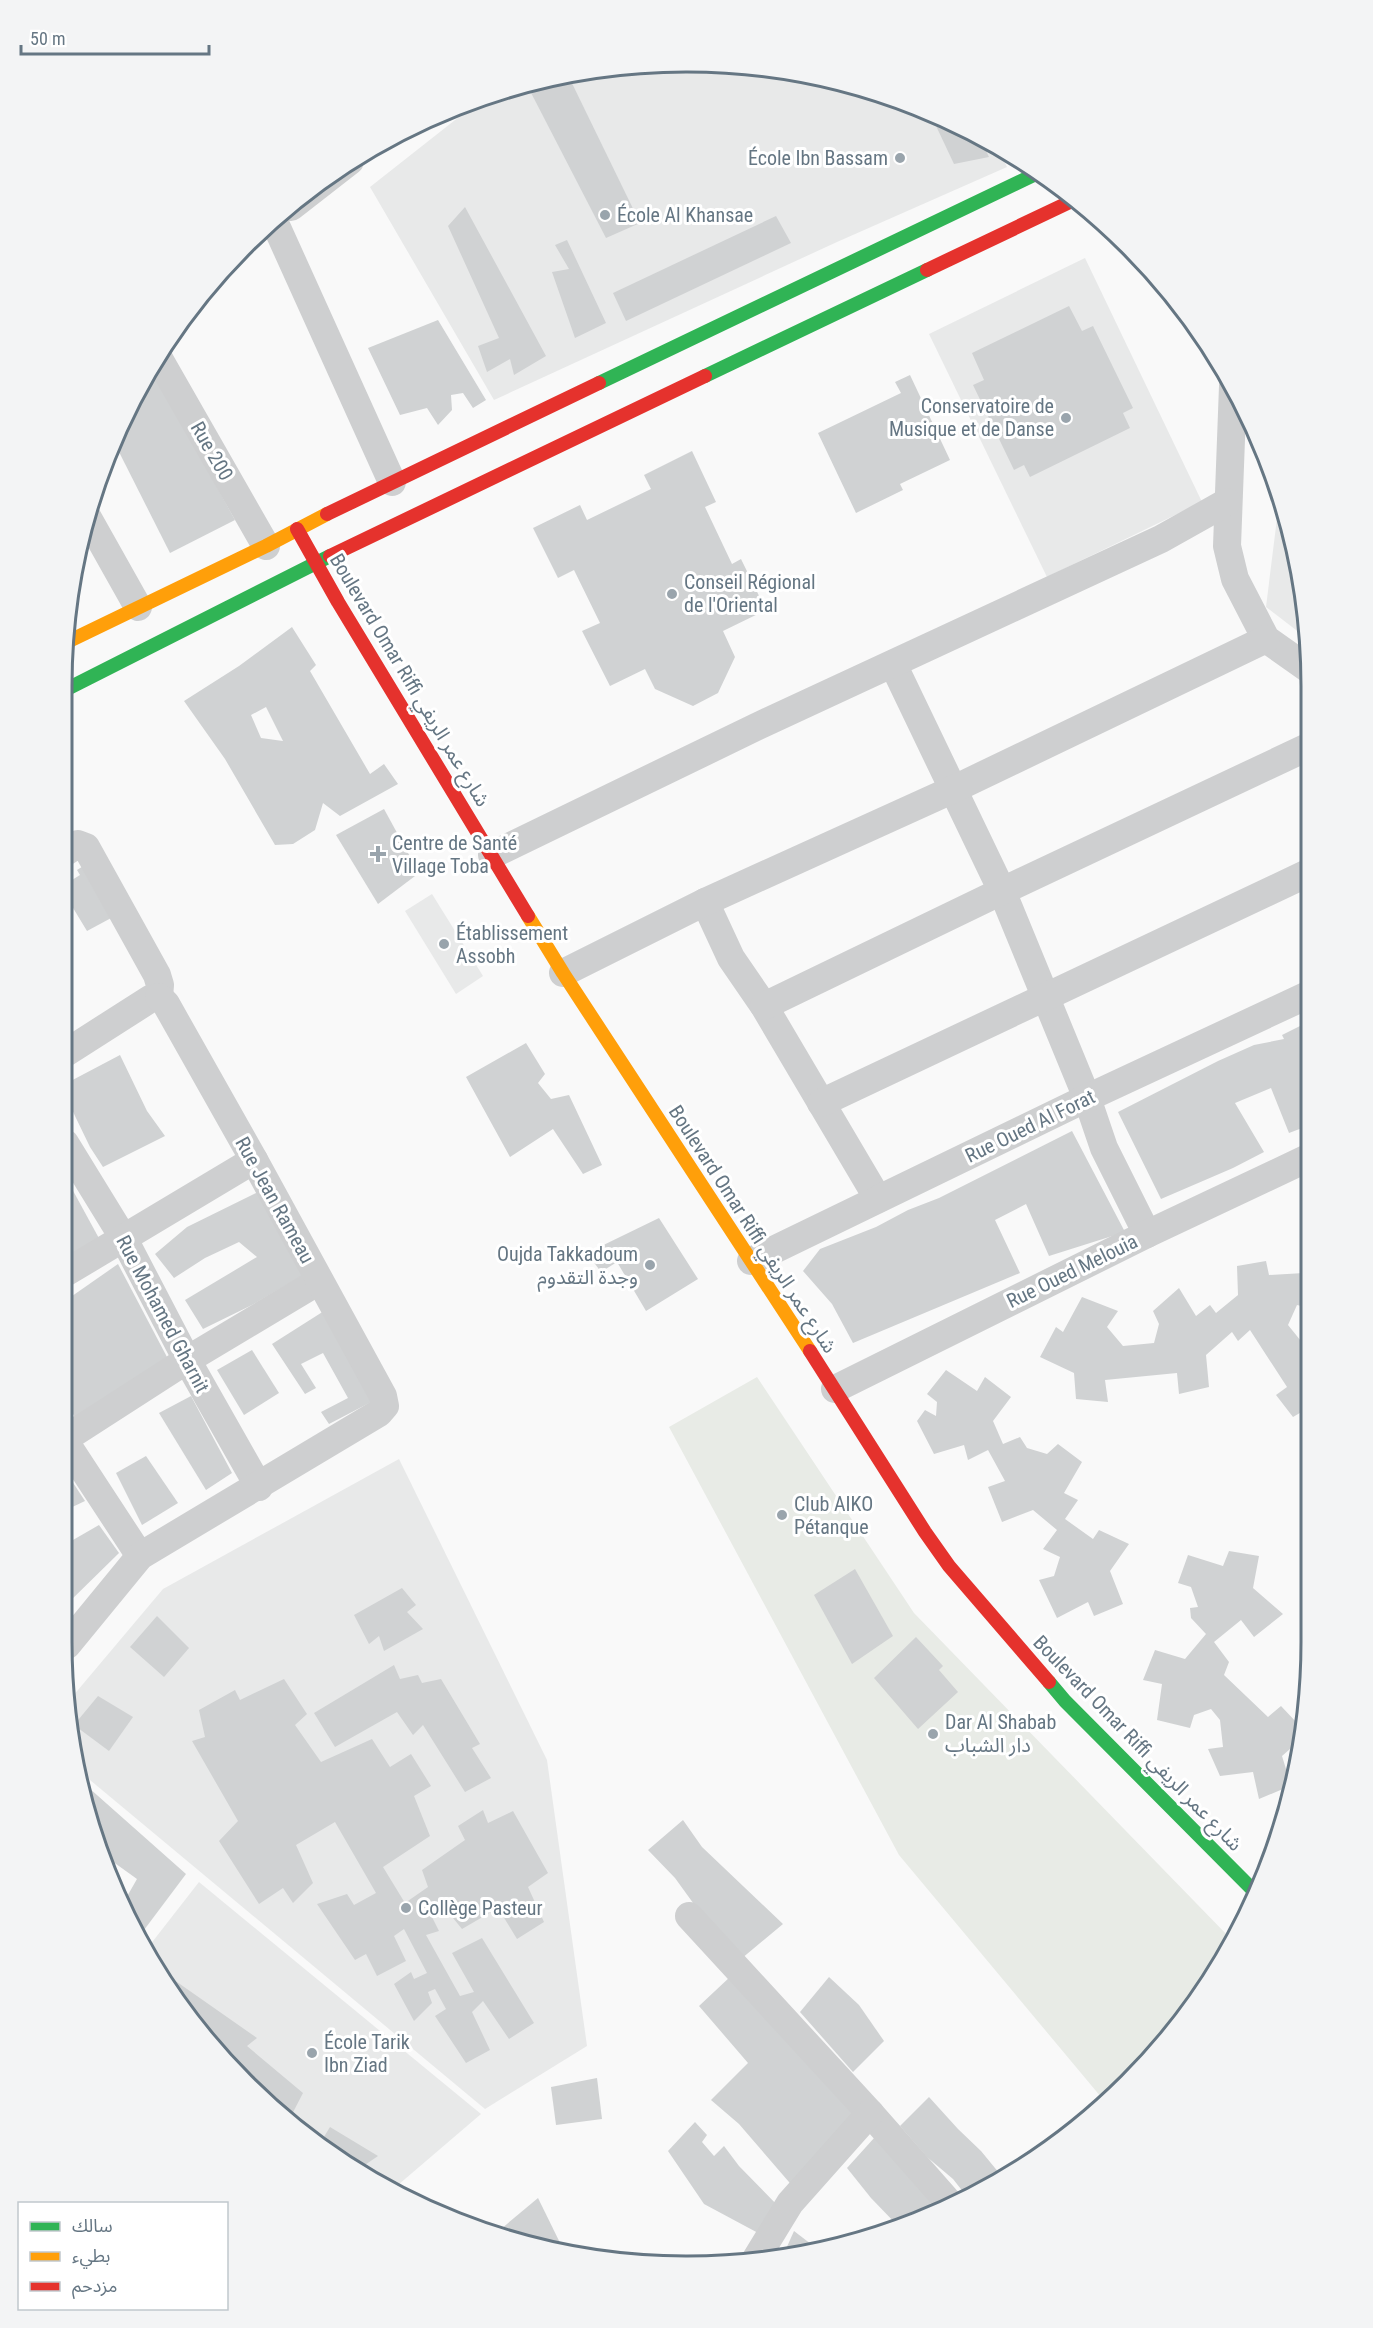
<svg xmlns="http://www.w3.org/2000/svg" width="1373" height="2328" font-family="'Roboto Condensed','Noto Sans Arabic',sans-serif">
<rect width="100%" height="100%" fill="#f9f9f9"/>
<g fill="#e8e9e9">
<polygon points="686,62 808,73 925,109 998,148 1007,167 837,242 494,400 370,187 483,98 564,74"/>
<polygon points="1085,258 1202,502 1047,577 929,334"/>
<polygon points="1280,494 1309,640 1266,607"/>
<polygon points="432,894 483,976 456,994 405,911"/>
<polygon points="399,1459 547,1760 587,2046 485,2109 78,1770 67,1723 67,1703 163,1589"/>
<polygon points="199,1882 481,2114 391,2191 339,2161 245,2084 190,2022 146,1950"/>
</g>
<polygon fill="#e8ebe6" points="757,1377 914,1613 1231,1939 1206,1988 1106,2103 899,1855 669,1427"/>
<g fill="#d0d2d3" fill-rule="evenodd">
<polygon points="567,73 640,223 606,238 527,85"/>
<polygon points="929,111 980,138 989,157 954,164"/>
<polygon points="465,207 546,356 514,375 510,359 487,372 478,346 499,338 448,226"/>
<polygon points="776,216 791,243 626,321 613,293"/>
<polygon points="567,240 606,323 575,338 552,272 569,269 555,245"/>
<polygon points="1069,306 1082,331 1093,326 1133,408 1123,413 1130,428 1030,477 1024,465 1014,470 973,385 984,380 972,353"/>
<polygon points="438,320 486,400 473,408 463,393 451,395 452,410 438,425 427,408 400,415 368,348"/>
<polygon points="152,369 235,520 170,553 115,444"/>
<polygon points="910,375 950,460 900,484 903,490 856,513 818,433 901,393 895,382"/>
<polygon points="692,451 716,502 705,507 732,564 741,559 766,610 723,631 735,657 718,693 693,706 655,689 645,669 610,686 582,631 600,623 574,570 558,578 533,528 580,505 587,520 651,489 644,475"/>
<path d="M 292,627 L 316,665 L 310,671 L 370,774 L 384,764 L 398,784 L 340,816 L 323,803 L 315,830 L 293,844 L 275,845 L 225,759 L 184,701 L 239,666 ZM 266,707 L 283,741 L 261,738 L 251,715 Z"/>
<polygon points="384,809 419,873 378,904 336,835"/>
<polygon points="85,865 113,917 87,931 64,893 64,885 80,875 77,870"/>
<polygon points="1310,1021 1310,1125 1289,1133 1271,1088 1235,1103 1264,1152 1233,1168 1161,1199 1118,1112 1218,1061 1254,1045 1284,1039 1282,1035"/>
<polygon points="526,1043 545,1074 538,1083 551,1099 569,1095 602,1165 583,1174 553,1129 510,1157 466,1077"/>
<polygon points="120,1055 147,1111 165,1136 103,1167 90,1147 75,1116 65,1094 65,1084"/>
<polygon points="1072,1131 1125,1232 1049,1256 1026,1204 995,1220 1020,1273 853,1343 832,1304 803,1271 820,1249 876,1227 908,1210 939,1198"/>
<polygon points="65,1176 101,1242 65,1261"/>
<polygon points="262,1190 305,1274 252,1305 203,1329 185,1300 257,1257 239,1242 205,1258 174,1278 155,1254 187,1227"/>
<polygon points="659,1218 698,1279 646,1311 617,1262 601,1272 587,1253"/>
<polygon points="1266,1261 1269,1275 1304,1273 1310,1304 1310,1308 1297,1305 1288,1325 1305,1346 1310,1345 1310,1407 1293,1417 1276,1395 1287,1387 1250,1330 1238,1341 1232,1332 1206,1355 1209,1387 1179,1394 1177,1373 1105,1380 1108,1402 1076,1399 1074,1373 1040,1357 1056,1327 1063,1332 1082,1297 1118,1311 1107,1327 1123,1346 1154,1343 1159,1324 1153,1311 1179,1288 1196,1316 1210,1305 1216,1313 1238,1295 1237,1266"/>
<polygon points="118,1264 167,1357 76,1419 66,1402 65,1301"/>
<polygon points="324,1311 375,1400 329,1424 321,1412 348,1398 323,1353 301,1364 316,1388 305,1394 272,1344"/>
<polygon points="252,1350 279,1393 244,1415 217,1370"/>
<polygon points="946,1370 977,1391 985,1377 1011,1397 993,1421 1003,1444 1020,1437 1027,1448 1047,1454 1058,1444 1082,1462 1064,1493 1078,1500 1065,1519 1093,1539 1099,1530 1129,1544 1110,1571 1123,1604 1094,1616 1088,1602 1057,1618 1039,1580 1054,1576 1060,1557 1043,1549 1057,1530 1033,1510 1002,1522 988,1487 1005,1481 988,1450 968,1460 964,1445 934,1454 917,1421 925,1410 936,1416 937,1402 927,1394"/>
<polygon points="191,1396 232,1473 206,1490 159,1413"/>
<polygon points="146,1456 178,1503 142,1525 116,1473"/>
<polygon points="66,1472 85,1501 66,1510"/>
<polygon points="99,1525 119,1553 66,1605 66,1544"/>
<polygon points="1229,1551 1259,1556 1253,1588 1283,1614 1254,1637 1241,1620 1214,1642 1229,1662 1224,1675 1268,1717 1281,1706 1298,1724 1303,1719 1298,1742 1282,1756 1290,1782 1290,1786 1259,1799 1253,1772 1220,1776 1208,1749 1223,1747 1220,1720 1211,1709 1194,1715 1190,1728 1157,1720 1162,1684 1143,1680 1155,1650 1185,1659 1206,1634 1191,1618 1190,1608 1198,1607 1191,1587 1178,1583 1188,1555 1223,1566"/>
<polygon points="855,1569 893,1636 852,1664 814,1595"/>
<polygon points="402,1588 416,1605 407,1612 423,1629 384,1651 379,1636 369,1644 354,1615"/>
<polygon points="157,1616 189,1648 164,1677 130,1647"/>
<polygon points="916,1637 943,1666 939,1670 958,1692 918,1729 874,1678"/>
<polygon points="394,1665 400,1679 418,1675 422,1683 441,1679 480,1744 472,1748 491,1778 465,1792 423,1725 413,1735 397,1712 335,1747 314,1713"/>
<polygon points="284,1679 307,1714 295,1725 321,1762 372,1739 390,1767 411,1754 431,1786 414,1796 430,1836 383,1867 405,1903 428,1887 422,1870 465,1840 458,1826 483,1810 488,1823 513,1811 548,1873 528,1887 544,1922 517,1939 498,1908 462,1929 444,1907 431,1915 439,1931 426,1935 460,1996 474,1992 452,1953 482,1938 534,2023 509,2039 483,2001 472,2012 490,2050 466,2063 435,2016 446,2009 435,1989 428,1992 432,2003 414,2021 394,1984 411,1972 414,1979 427,1973 404,1929 394,1936 406,1961 377,1976 366,1954 355,1960 317,1904 347,1894 354,1905 376,1893 335,1822 296,1845 313,1883 293,1903 283,1888 259,1904 219,1841 238,1821 192,1741 205,1737 199,1710 235,1690 240,1700"/>
<polygon points="98,1696 133,1717 109,1751 74,1725"/>
<polygon points="80,1780 186,1874 138,1938 121,1907 137,1879 98,1851"/>
<polygon points="683,1820 702,1847 783,1924 741,1959 696,1907 675,1878 648,1850"/>
<polygon points="167,1975 257,2038 247,2046 303,2093 289,2120 245,2084 230,2066 231,2063 190,2022 164,1979"/>
<polygon points="731,1976 857,2119 795,2189 739,2124 711,2100 748,2063 699,2006"/>
<polygon points="829,1977 859,2005 884,2041 853,2072 800,2012"/>
<polygon points="597,2078 602,2119 556,2125 551,2087"/>
<polygon points="929,2097 958,2129 981,2151 1004,2179 968,2198 953,2179 927,2157 900,2126"/>
<polygon points="695,2122 707,2135 702,2142 714,2156 724,2146 739,2166 780,2208 760,2234 704,2204 668,2151"/>
<polygon points="330,2127 378,2156 356,2171 353,2169 319,2145"/>
<polygon points="875,2137 933,2201 915,2222 899,2227 871,2198 847,2168"/>
<polygon points="538,2198 565,2253 524,2245 495,2234"/>
<polygon points="794,2231 820,2251 782,2258"/>
</g>
<g fill="none" stroke-linecap="round" stroke-linejoin="round">
<g stroke="#cecfd0" stroke-width="28">
<polyline points="291,207 350,161"/>
<polyline points="274,221 392,482"/>
<polyline points="158,357 266,546"/>
<polyline points="1233,386 1227,546 1235,579 1266,639 1310,670"/>
<polyline points="88,518 138,607"/>
<polyline points="893,664 1002,891 1087,1098 1104,1148 1147,1234"/>
<polyline points="64,853 78,844 86,847 157,975 160,985 159,997"/>
<polyline points="492,855 756,727 1161,539 1227,502"/>
<polyline points="705,902 731,958 764,1006 878,1199"/>
<polyline points="563,973 705,902 954,789 1266,639"/>
<polyline points="764,1006 1002,891 1310,746"/>
<polyline points="64,1054 150,999 159,997"/>
<polyline points="821,1103 1310,872"/>
<polyline points="65,1143 124,1239 187,1360 259,1487"/>
<polyline points="751,1261 1087,1098 1310,994"/>
<polyline points="65,1273 254,1160"/>
<polyline points="835,1389 1147,1234 1310,1157"/>
<polyline points="66,1438 187,1360 319,1281"/>
<polyline points="66,1443 140,1556"/>
<polyline points="67,1645 140,1556 379,1413 385,1406 383,1396 254,1160 166,1004 159,997"/>
<polyline points="689,1916 870,2113 952,2206"/>
<polyline points="754,2262 790,2203 870,2113"/>
</g>
<g stroke="#30b455" stroke-width="14">
<polyline points="705,376 927,270"/>
<polyline points="599,383 1040,172"/>
<polyline points="63,691 330,556"/>
<polyline points="1049,1682 1065,1701 1254,1891"/>
</g>
<g stroke="#ff9f0a" stroke-width="14">
<polyline points="63,644 266,546 327,514"/>
<polyline points="528,916 563,973 810,1351"/>
</g>
<g stroke="#e5322d" stroke-width="14">
<polyline points="927,270 1074,200"/>
<polyline points="327,514 599,383"/>
<polyline points="297,529 338,602 528,916"/>
<polyline points="330,556 705,376"/>
<polyline points="810,1351 925,1532 949,1566 1049,1682"/>
</g>
</g>
<g fill="#99a4ac" stroke="#fff" stroke-width="2">
<circle cx="900" cy="158" r="6"/>
<circle cx="605" cy="215" r="6"/>
<circle cx="1066" cy="418" r="6"/>
<circle cx="672" cy="594" r="6"/>
<path d="M375 845h6v6h6v6h-6v6h-6v-6h-6v-6h6z"/>
<circle cx="444" cy="944" r="6"/>
<circle cx="650" cy="1265" r="6"/>
<circle cx="782" cy="1515" r="6"/>
<circle cx="933" cy="1734" r="6"/>
<circle cx="406" cy="1908" r="6"/>
<circle cx="312" cy="2053" r="6"/>
</g>
<g text-anchor="middle" stroke-width="6" stroke-linejoin="round" paint-order="stroke">
<g font-size="20" fill="#657683" stroke="#fff" text-anchor="start">
<text x="888" y="165" text-anchor="end">École Ibn Bassam</text>
<text x="617" y="222">École Al Khansae</text>
<text x="1054" y="413" text-anchor="end">Conservatoire de<tspan x="1054" dy="23">Musique et de Danse</tspan></text>
<text x="684" y="589">Conseil Régional<tspan x="684" dy="23">de l'Oriental</tspan></text>
<text x="392" y="850">Centre de Santé<tspan x="392" dy="23">Village Toba</tspan></text>
<text x="456" y="940">Établissement<tspan x="456" dy="23">Assobh</tspan></text>
<text x="638" y="1261" text-anchor="end">Oujda Takkadoum<tspan x="638" dy="23">وجدة التقدوم</tspan></text>
<text x="794" y="1511">Club AIKO<tspan x="794" dy="23">Pétanque</tspan></text>
<text x="945" y="1729">Dar Al Shabab<tspan x="945" dy="23">دار الشباب</tspan></text>
<text x="418" y="1915">Collège Pasteur</text>
<text x="324" y="2049">École Tarik<tspan x="324" dy="23">Ibn Ziad</tspan></text>
</g>
<g font-size="20" fill="#657683" stroke="#fff">
<text transform="translate(212 451) rotate(60)" y="7">Rue 200</text>
<text transform="translate(410 680) rotate(59)" y="7">Boulevard Omar Riffi شارع عمر الريفي</text>
<text transform="translate(1030 1126) rotate(-26)" y="7">Rue Oued Al Forat</text>
<text transform="translate(275 1200) rotate(61)" y="7">Rue Jean Rameau</text>
<text transform="translate(753 1229) rotate(57)" y="7">Boulevard Omar Riffi شارع عمر الريفي</text>
<text transform="translate(1072 1271) rotate(-26)" y="7">Rue Oued Melouia</text>
<text transform="translate(163 1314) rotate(62)" y="7">Rue Mohamed Gharnit</text>
<text transform="translate(1138 1743) rotate(46)" y="7">Boulevard Omar Riffi شارع عمر الريفي</text>
</g>
</g>
<path d="M0 0H1373V2328H0ZM686 72H687A614 614 0 0 1 1301 686V1642A614 614 0 0 1 687 2256H686A614 614 0 0 1 72 1642V686A614 614 0 0 1 686 72Z" fill="#f3f4f5" fill-rule="evenodd"/>
<path fill="none" stroke="#657683" stroke-width="3" d="M686 72H687A614 614 0 0 1 1301 686V1642A614 614 0 0 1 687 2256H686A614 614 0 0 1 72 1642V686A614 614 0 0 1 686 72Z"/>
<rect x="18" y="2202" width="210" height="108" fill="#ffffff" stroke="#c1c8cd" stroke-width="1.5"/>
<rect x="30" y="2222" width="30" height="9" fill="#30b455" stroke="#c1c8cd" stroke-width="1.5"/>
<text x="72" y="2232" font-size="18" fill="#657683">سالك</text>
<rect x="30" y="2252" width="30" height="9" fill="#ff9f0a" stroke="#c1c8cd" stroke-width="1.5"/>
<text x="72" y="2262" font-size="18" fill="#657683">بطيء</text>
<rect x="30" y="2282" width="30" height="9" fill="#e5322d" stroke="#c1c8cd" stroke-width="1.5"/>
<text x="72" y="2292" font-size="18" fill="#657683">مزدحم</text>
<path d="M21 45v9h188v-9" fill="none" stroke="#657683" stroke-width="3"/>
<text x="30" y="45" font-size="18" fill="#657683" stroke="#ffffff" stroke-width="4.5" paint-order="stroke">50 m</text>
</svg>
